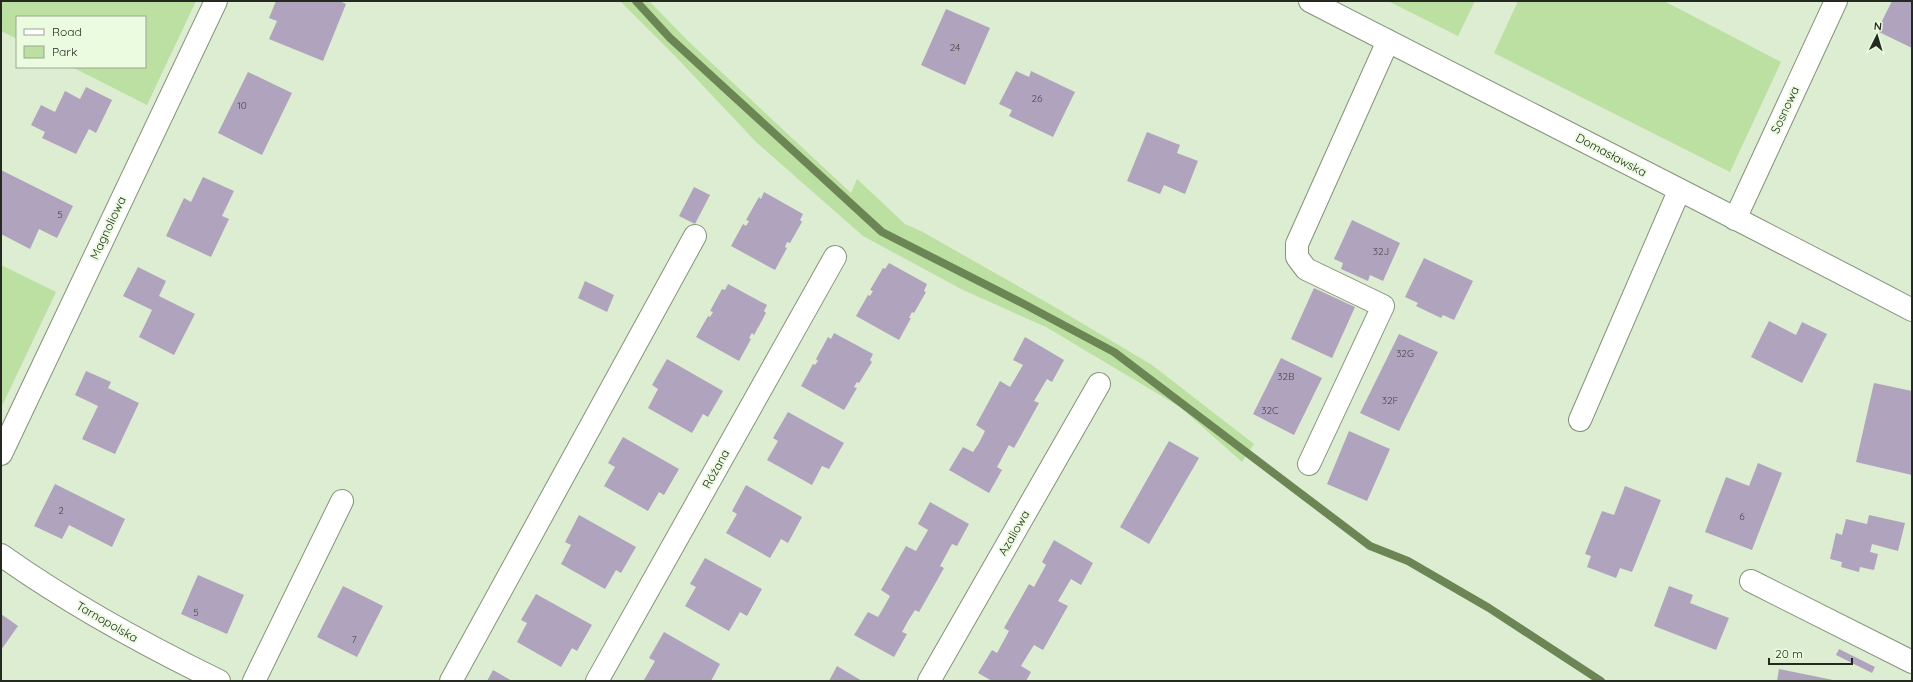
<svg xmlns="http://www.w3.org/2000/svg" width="1913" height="682" font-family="Quicksand,sans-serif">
<rect width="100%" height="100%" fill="#ddedd2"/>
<g fill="#bcdfa2">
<polygon points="1,1 196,1 147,105 72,67 145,67 145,17 17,17 17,39 1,31"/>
<polygon points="620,1 649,1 688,41 851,193 857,179 905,224 921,231 1053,306 1152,365 1254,444 1242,462 1180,407 1046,327 963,290 863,236 756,142 676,57"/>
<polygon points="1388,1 1475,1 1458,36"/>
<polygon points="1518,1 1664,1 1781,62 1730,172 1494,53"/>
<polygon points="1,265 56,292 1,408"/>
</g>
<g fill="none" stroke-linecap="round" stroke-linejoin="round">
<polyline stroke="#6b8654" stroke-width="8" points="636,1 670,38 882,232 1022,303 1114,352 1370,546 1408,561 1489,608 1601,681"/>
</g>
<g fill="#b0a3be">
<polygon points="276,1 339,1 346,4 323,61 269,39 277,21 269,18"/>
<polygon points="1892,1 1912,1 1912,48 1877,31"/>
<polygon points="946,9 990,28 965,85 921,65"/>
<polygon points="1016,71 1029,77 1031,71 1075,92 1053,137 1009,116 1012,110 999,104"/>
<polygon points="248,72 292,93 262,155 218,133"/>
<polygon points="86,87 112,100 96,133 89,129 76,154 42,138 45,132 31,125 41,105 55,112 65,91 80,99"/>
<polygon points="1147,132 1180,145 1177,153 1198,161 1185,194 1164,185 1160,194 1127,181"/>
<polygon points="1,170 73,206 57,238 39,229 30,249 1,234"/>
<polygon points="203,177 234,191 222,216 229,219 211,257 166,236 184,198 191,202"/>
<polygon points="694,187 710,195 695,224 679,216"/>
<polygon points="764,192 803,214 800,220 802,222 790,243 787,242 785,247 787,248 775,270 731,246 743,224 746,226 749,221 746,220 759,197 761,199"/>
<polygon points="1352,220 1400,243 1383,281 1370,275 1368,281 1341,269 1343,263 1334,259"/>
<polygon points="1424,258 1473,281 1454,320 1443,315 1441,318 1416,306 1418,303 1405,297"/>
<polygon points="889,263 927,284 924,291 926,292 914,313 912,312 909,318 911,318 899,340 856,316 868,295 870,296 873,291 870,290 883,268 885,269"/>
<polygon points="138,267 166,281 159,296 195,314 174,355 139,337 152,310 123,296"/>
<polygon points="585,281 614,295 607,312 578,298"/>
<polygon points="728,284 767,305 764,311 766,313 754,335 752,333 749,338 751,339 739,361 696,337 708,316 710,317 713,312 710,311 722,289 725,290"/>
<polygon points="1314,288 1355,307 1332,358 1291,339"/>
<polygon points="1769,321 1796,335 1802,322 1827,334 1802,383 1751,357"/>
<polygon points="834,333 873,354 870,360 872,362 859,383 857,382 854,387 857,388 844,410 801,386 813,364 815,365 818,361 816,359 828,337 831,339"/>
<polygon points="1399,334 1438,352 1399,431 1360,413"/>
<polygon points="1025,337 1064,360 1052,382 1047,379 1034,401 1039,403 1014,448 1009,445 997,467 1002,470 989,493 949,470 963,447 973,452 979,443 985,431 976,425 1000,381 1010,387 1023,365 1013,360"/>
<polygon points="1281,358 1322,378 1294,435 1253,414"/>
<polygon points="667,359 723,391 708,417 703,414 692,433 648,408 658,389 652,385"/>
<polygon points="86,371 111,382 108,388 139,403 115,454 82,439 98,406 75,395"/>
<polygon points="1874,383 1912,391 1912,475 1856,462"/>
<polygon points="788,412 844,443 829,469 822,466 812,485 767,460 778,441 773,438"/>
<polygon points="1349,431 1390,449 1367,501 1327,484"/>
<polygon points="623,437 679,469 664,495 659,492 648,511 604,486 615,467 608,463"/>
<polygon points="1169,441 1199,458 1149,544 1120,527"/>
<polygon points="1758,463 1782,473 1752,550 1705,532 1726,477 1749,486"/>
<polygon points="55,484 125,519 112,547 69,525 62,539 34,526"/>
<polygon points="746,485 802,517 788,543 781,539 770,558 726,533 737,514 732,511"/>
<polygon points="1625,486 1661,500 1632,572 1620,568 1616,578 1587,567 1591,556 1585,554 1602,511 1614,515"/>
<polygon points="930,502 969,524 957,546 952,544 940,566 944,568 919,612 915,610 908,621 902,632 907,634 894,657 854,635 868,612 878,617 884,607 890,596 881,590 906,546 916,551 928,530 918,524"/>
<polygon points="579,515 636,547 621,573 616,570 605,589 561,564 571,545 565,542"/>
<polygon points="1869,515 1905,523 1898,551 1872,544 1870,552 1878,554 1874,570 1860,567 1859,572 1841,567 1842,562 1830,559 1836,533 1842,535 1846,519 1867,524"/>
<polygon points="1054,540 1093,563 1081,585 1071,579 1058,601 1068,606 1043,650 1034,645 1027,656 1021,666 1031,672 1026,681 992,681 978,673 992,650 997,653 1009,631 1004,628 1029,584 1034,587 1046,565 1042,562"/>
<polygon points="705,558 762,589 747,616 740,612 729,631 685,606 696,587 690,584"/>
<polygon points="198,575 244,595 227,634 181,614"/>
<polygon points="343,586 383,606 357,657 317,637"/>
<polygon points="1669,586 1693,595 1690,603 1729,618 1716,650 1654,626"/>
<polygon points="536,594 592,625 577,651 572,648 561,667 517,642 527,623 521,620"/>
<polygon points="1,614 18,626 1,650"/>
<polygon points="664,632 720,664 711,681 644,680 655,661 649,658"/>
<polygon points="1839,649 1875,667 1872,673 1836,655"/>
<polygon points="837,666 862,681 829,681"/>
<polygon points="1779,669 1833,680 1832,681 1777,681"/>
<polygon points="493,670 512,681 487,681"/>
</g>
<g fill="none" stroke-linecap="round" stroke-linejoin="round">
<defs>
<g id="minor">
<path d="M 1310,1 C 1510,104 1712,205 1912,310"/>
<polyline points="1735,219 1836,1"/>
<polyline points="1580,420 1679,191"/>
<polyline points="1,454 216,1"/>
<polyline points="1309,464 1383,306 1306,269 1297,257 1297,244 1388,41"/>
<path d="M 1,555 C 70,604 143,644 219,681"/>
<polyline points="1751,581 1912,662"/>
<polyline points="254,681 342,501"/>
<polyline points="451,681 695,236"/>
<polyline points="597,681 835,257"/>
<polyline points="929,681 1099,384"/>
</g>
</defs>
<use href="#minor" stroke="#849379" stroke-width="24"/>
<use href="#minor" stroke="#fff" stroke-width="22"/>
</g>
<g text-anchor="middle" stroke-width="4" stroke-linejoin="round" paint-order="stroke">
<g font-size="10" fill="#474848">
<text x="955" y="51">24</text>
<text x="1037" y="102">26</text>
<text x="242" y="109">10</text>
<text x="60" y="218">5</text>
<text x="1381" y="255">32J</text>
<text x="1405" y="357">32G</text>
<text x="1286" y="380">32B</text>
<text x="1390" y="404">32F</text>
<text x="1270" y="414">32C</text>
<text x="61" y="514">2</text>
<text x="1742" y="520">6</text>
<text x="196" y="616">5</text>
<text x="354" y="643">7</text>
</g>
<g font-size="12" fill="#242a20" stroke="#eafbdf">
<text transform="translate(1785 110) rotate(-65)" y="4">Sosnowa</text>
<text transform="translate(1611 155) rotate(28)" y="4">Domasławska</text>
<text transform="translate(108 228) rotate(-65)" y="4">Magnoliowa</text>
<text transform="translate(716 469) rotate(-61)" y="4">Różana</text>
<text transform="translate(1014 533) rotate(-60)" y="4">Azaliowa</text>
<text transform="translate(107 622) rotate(30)" y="4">Tarnopolska</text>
</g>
</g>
<rect width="1913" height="682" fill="none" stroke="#242a20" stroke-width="4"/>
<rect x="16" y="16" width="130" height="52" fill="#eafbdf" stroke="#9ba793"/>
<rect x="24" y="29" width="20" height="6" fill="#ffffff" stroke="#9ba793"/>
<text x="52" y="36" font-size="12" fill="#242a20">Road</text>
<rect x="24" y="46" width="20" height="12" fill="#bcdfa2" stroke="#9ba793"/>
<text x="52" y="56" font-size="12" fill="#242a20">Park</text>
<g transform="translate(1877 36) rotate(5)" stroke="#eafbdf" stroke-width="3" paint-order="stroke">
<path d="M0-3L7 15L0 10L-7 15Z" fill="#242a20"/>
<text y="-6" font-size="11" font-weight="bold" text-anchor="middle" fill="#242a20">N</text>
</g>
<path d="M1769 658v6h83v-6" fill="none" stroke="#242a20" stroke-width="2"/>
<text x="1775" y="658" font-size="12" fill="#242a20" stroke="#eafbdf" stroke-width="3" paint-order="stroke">20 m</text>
</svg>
